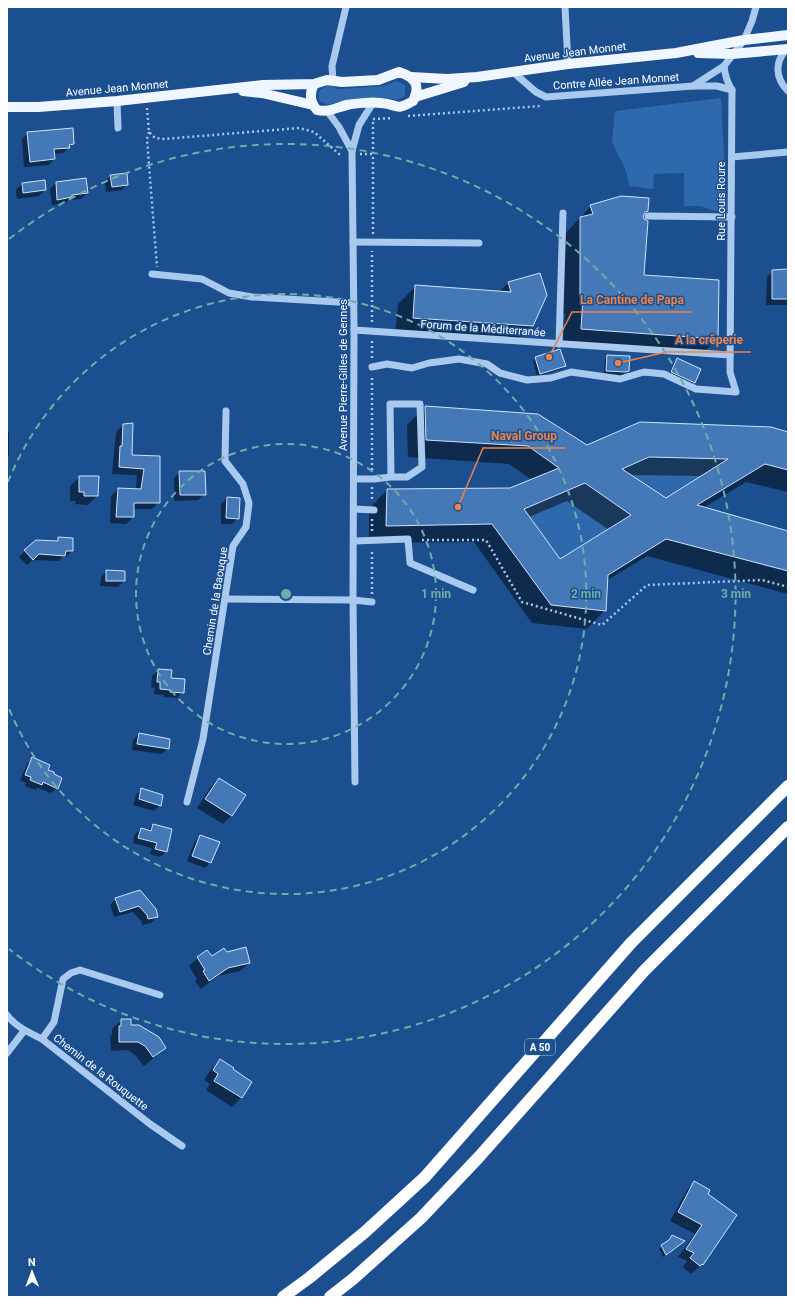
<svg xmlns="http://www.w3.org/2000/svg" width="795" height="1304" font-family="Roboto,sans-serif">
<rect width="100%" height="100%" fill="#1b4f8f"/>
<g fill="#2e69ad">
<path d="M 396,81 L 405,85 L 405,96 L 397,100 C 380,95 346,98 329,105 L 319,101 L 319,91 L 328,85 L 339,89 L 385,86 Z"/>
<polygon points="721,98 727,210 715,211 700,206 684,206 684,173 654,174 653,189 629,186 626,171 612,142 615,111"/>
<polygon points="649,457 728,459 666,498 622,469"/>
<polygon points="585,483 631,515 560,559 524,509"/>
</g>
<g fill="#0007" fill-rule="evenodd">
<polygon points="28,133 73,144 63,153 54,154 54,159 49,165 24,167 22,139"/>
<polygon points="111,176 127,184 122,190 106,192 105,182"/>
<polygon points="56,183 87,193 81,199 68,200 66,203 52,205 50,189"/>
<polygon points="22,184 45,190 39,196 17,199 16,190"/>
<polygon points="591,206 647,211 642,216 643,276 717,338 699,357 563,347 565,314 562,314 562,237"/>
<polygon points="788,270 788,305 766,305 767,277 773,271"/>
<polygon points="540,274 532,326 513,344 395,336 398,304 416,286 499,292 508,283"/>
<polygon points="560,351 564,366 562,369 537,376 533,361 535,358"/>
<polygon points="608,356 628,371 622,375 604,373 605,359"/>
<polygon points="677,359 694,382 691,385 669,374 674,362"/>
<path d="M 425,407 L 587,447 L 788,433 L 788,492 L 746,482 L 703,508 L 788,532 L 788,594 L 647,556 L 606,581 L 605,610 L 587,629 L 532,623 L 474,542 L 369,543 L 369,509 L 387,490 L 510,489 L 532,480 L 509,464 L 408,457 L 407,425 ZM 629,475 L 702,476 L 666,499 ZM 567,501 L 609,530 L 560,561 L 529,517 Z"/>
<polygon points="123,425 131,456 159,457 159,502 152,509 133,509 133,517 126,524 110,523 111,496 118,489 136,489 137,475 112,474 116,432"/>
<polygon points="7,432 9,432 9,456 7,457"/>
<polygon points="180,472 204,494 198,500 174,501 174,478"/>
<polygon points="80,477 97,496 88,505 75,504 76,501 70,501 70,486"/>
<polygon points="227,498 238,518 232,524 221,524 221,504"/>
<polygon points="59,539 72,551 66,557 63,557 59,561 33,560 27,565 19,557 25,551 55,542"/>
<polygon points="107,571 124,581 118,587 100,586 101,577"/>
<polygon points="158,670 171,671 170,679 183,692 177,698 164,697 164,695 154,694 155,688 151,687 152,676"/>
<polygon points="139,734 168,748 162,754 132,750 133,740"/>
<polygon points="32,758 47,770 57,788 51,793 38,788 35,790 25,786 26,783 20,780 27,764"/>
<polygon points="219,779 232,815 223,824 197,808 210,788"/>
<polygon points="142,789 160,805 154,811 133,805 136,795"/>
<polygon points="153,825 171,830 166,852 160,857 150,854 152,848 133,843 135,834 141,829 147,831"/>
<polygon points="201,836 218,843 210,863 205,868 187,861 195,841"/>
<polygon points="140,891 157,917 151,923 142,925 141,921 133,912 114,917 110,905 116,899"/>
<polygon points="227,953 249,963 240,971 218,976 201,989 195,981 197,979 189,966 198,958 212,957"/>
<polygon points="122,1020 130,1026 165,1048 155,1057 144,1066 135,1055 128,1050 111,1051 110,1037 112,1034 112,1029"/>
<polygon points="221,1060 231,1070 250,1082 241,1098 232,1107 206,1090 210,1084 204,1080 211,1069"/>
<polygon points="695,1182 707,1194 702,1264 691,1274 683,1267 687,1261 678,1257 695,1234 670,1221 687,1190"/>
<polygon points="667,1242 681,1244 663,1257 659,1249"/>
</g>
<g fill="#4478b7" stroke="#cfe3fa" fill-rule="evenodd">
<polygon points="73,128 74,144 69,145 70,148 54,149 55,159 30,162 27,132"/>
<polygon points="127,173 128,185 112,187 110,175"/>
<polygon points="86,178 88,193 72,195 72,197 57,200 56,182"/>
<polygon points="45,180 46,190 23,193 22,183"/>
<polygon points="621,196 649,198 648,211 645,212 643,216 644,219 648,221 644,275 719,280 718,339 581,329 583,296 580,296 580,217 593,214 590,205"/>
<polygon points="788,269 788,299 772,299 772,270"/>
<polygon points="540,273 547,295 533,326 413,318 415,285 511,292 508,282"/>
<polygon points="560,349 566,366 540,374 535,357"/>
<polygon points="607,355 630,356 629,371 625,372 606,371"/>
<polygon points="677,358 701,369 695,383 671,372"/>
<path d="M 425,406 L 538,414 L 587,445 L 640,422 L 771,427 L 788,432 L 788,470 L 765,464 L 697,505 L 788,531 L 788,571 L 666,539 L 608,575 L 606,611 L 551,605 L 492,524 L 386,526 L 387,489 L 510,488 L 559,468 L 528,446 L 426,440 ZM 649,457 L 728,459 L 666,498 L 622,469 ZM 585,483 L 631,515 L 560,559 L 524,509 Z"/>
<polygon points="133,423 132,455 160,456 160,503 134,503 134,517 116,517 118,488 141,489 144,469 119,467 120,446 122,446 123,424"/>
<polygon points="179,471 205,471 206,495 180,495"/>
<polygon points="79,476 99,476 98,496 84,496 84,492 79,492"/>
<polygon points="227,497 240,498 239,519 226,518"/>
<polygon points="58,537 73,538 73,551 66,551 65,556 39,554 33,560 24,550 36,540 58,541"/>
<polygon points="106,570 125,571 125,581 106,581"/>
<polygon points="158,669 172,670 171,678 185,679 184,693 170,692 170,690 160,689 160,682 157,682"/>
<polygon points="139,733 170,739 169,749 137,744"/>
<polygon points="32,757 50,765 48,770 54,772 54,774 62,778 58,789 43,782 42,785 30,780 31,777 25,775"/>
<polygon points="219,778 246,795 232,816 205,799"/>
<polygon points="141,788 163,795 161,806 139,799"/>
<polygon points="153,824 172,829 167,852 155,849 157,843 138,838 141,828 151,831"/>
<polygon points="200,835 220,842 211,863 192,856"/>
<polygon points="140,890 156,909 158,917 148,919 147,915 139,906 120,912 115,898"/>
<polygon points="246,947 250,963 228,968 209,981 203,971 205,970 197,957 207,950 212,956 224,948 227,952"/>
<polygon points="121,1019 131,1019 131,1025 139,1025 159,1037 166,1048 153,1057 145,1046 138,1042 119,1042 119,1026 121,1026"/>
<polygon points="220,1059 234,1068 233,1069 252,1082 242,1098 214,1081 218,1074 213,1070"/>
<polygon points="694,1181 710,1190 708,1194 737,1215 703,1265 702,1264 700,1266 690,1258 694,1253 686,1249 702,1225 678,1212"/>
<polygon points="672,1235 685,1241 666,1255 661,1245 669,1240"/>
</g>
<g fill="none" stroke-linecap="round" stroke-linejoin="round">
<g stroke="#a9c9ee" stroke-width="2.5" stroke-dasharray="2 3" stroke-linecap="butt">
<polyline points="147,108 149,132 155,138 164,139 299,128 314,132 339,154 343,154"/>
<polyline points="408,116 541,106"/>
<polyline points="149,132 147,139 157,267"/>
<polyline points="360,154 373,154"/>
<polyline points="373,234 373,119 393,118"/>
<polyline points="372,322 372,251"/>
<polyline points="372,358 372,339"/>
<polyline points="372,470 372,375"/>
<polyline points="372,487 372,502"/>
<polyline points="372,519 372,532"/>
<polyline points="422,540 486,540 522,602 602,625 647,585 762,580 788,587"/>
<polyline points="372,594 372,549"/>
</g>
<g stroke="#a9c9ee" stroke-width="7">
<polyline points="565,7 568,64"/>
<path d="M 788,48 C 774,61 775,78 788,91"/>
<polyline points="513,72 536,92 546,97 693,86 724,66"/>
<polyline points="333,81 332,66 346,7"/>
<polyline points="693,86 717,86 732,90"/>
<polyline points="117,101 118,128"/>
<polyline points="327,111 339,127 352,151"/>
<polyline points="732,157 788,152"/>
<polyline points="648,216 732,217"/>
<polyline points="353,242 479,243"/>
<polyline points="152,274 202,279 229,293 252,297 354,303"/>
<polyline points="354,330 730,355"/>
<polyline points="559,344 563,213"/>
<path d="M 372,367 L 387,364 L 412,368 L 429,363 L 459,359 L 487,364 L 500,373 L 527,380 L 551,378 L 571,372 L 620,379 L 644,372 L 664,374 L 696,389 L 736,392 L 730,372 L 732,90 C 727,82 725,76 724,66 L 744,40 L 752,21 L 756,7"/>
<polyline points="354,479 374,479 391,477 390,404 420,404 422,467 407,477 391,477"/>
<polyline points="354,509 374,510"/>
<polyline points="354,541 408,539 410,563 473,590"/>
<polyline points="226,599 353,600 354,330 352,151 359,125 373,103"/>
<polyline points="355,782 353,600 372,602"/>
<polyline points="187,802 203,739 233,546 246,527 249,503 243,484 225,461 226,411"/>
<path d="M 7,1015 C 16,1027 28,1032 42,1039 L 150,1124 L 182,1146"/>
<polyline points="42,1039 54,1022 63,979 71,973 80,970 160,995"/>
<polyline points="7,1053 24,1031"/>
</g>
<g stroke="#f0f6ff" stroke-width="10">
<polyline points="698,53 732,54 788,49"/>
<polyline points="411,77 447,79 477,77 568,64 676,53 744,40 788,35"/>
<polyline points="243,91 262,93 313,105"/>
<polyline points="415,97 464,82"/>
<path d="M 7,107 L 38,107 L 117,101 L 263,85 L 314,84 L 327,80 L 342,82 L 378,80 L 399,72 C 415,77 421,85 413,101 C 394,112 399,104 381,103 C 373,102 356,103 347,105 C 337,107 329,113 317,110 C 310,102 309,94 314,84"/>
</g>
<g stroke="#fff" stroke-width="12">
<polyline points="283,1297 309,1278 365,1232 425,1177 631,943 788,786"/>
<polyline points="330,1297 353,1279 421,1218 478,1158 644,971 788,827"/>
</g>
</g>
<g fill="none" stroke="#6fada8" stroke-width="2" stroke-dasharray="7 5">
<circle cx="286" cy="594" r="150"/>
<path d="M8 482A300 300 0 1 1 8 706"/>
<path d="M9 239A450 450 0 1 1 9 949"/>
</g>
<g text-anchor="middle" stroke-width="3" stroke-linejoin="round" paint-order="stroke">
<rect fill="#1b4f8f" stroke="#bbcadd" stroke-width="1" x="525" y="1039" width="30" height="16" rx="3"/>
<g font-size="10" font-weight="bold" fill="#fff">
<text x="540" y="1051">A 50</text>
</g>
<g font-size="11" fill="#fff" stroke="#1b4f8f">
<text transform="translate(575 52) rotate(-7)" y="4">Avenue Jean Monnet</text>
<text transform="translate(616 81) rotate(-4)" y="4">Contre Allée Jean Monnet</text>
<text transform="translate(117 88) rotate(-5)" y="4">Avenue Jean Monnet</text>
<text transform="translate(721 201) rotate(-90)" y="4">Rue Louis Roure</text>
<text transform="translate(483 328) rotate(4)" y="4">Forum de la Méditerranée</text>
<text transform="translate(343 375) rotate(-90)" y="4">Avenue Pierre-Gilles de Gennes</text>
<text transform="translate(215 601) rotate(-81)" y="4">Chemin de la Baouque</text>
<text transform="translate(101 1072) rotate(38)" y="4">Chemin de la Rouquette</text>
</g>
</g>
<circle cx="286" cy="594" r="6" fill="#6fada8" stroke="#1b4f8f" stroke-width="2"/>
<g font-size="12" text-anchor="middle" font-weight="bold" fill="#6fada8" stroke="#1b4f8f" stroke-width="3" stroke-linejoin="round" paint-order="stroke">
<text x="436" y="598">1 min</text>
<text x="586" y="598">2 min</text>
<text x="736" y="598">3 min</text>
</g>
<path fill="none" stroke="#ee8249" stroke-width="1.5" d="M549 357L572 312H692M618 363L667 352H751M458 507L483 448H565"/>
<g fill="#ee8249" stroke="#1b4f8f" stroke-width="1.5">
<circle cx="549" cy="357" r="4"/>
<circle cx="618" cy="363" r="4"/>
<circle cx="458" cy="507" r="4"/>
</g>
<g font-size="12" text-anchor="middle" font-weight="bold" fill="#ee8249" stroke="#1b4f8f" stroke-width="3" stroke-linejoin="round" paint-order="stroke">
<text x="632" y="304">La Cantine de Papa</text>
<text x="709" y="344">A la crêperie</text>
<text x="524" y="440">Naval Group</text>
</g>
<rect width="795" height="1304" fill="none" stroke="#ffffff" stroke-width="16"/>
<g transform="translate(32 1272) rotate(359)" stroke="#1b4f8f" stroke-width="3" paint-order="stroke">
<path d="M0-3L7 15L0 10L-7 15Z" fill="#ffffff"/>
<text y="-6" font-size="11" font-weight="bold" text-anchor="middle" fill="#ffffff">N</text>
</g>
</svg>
